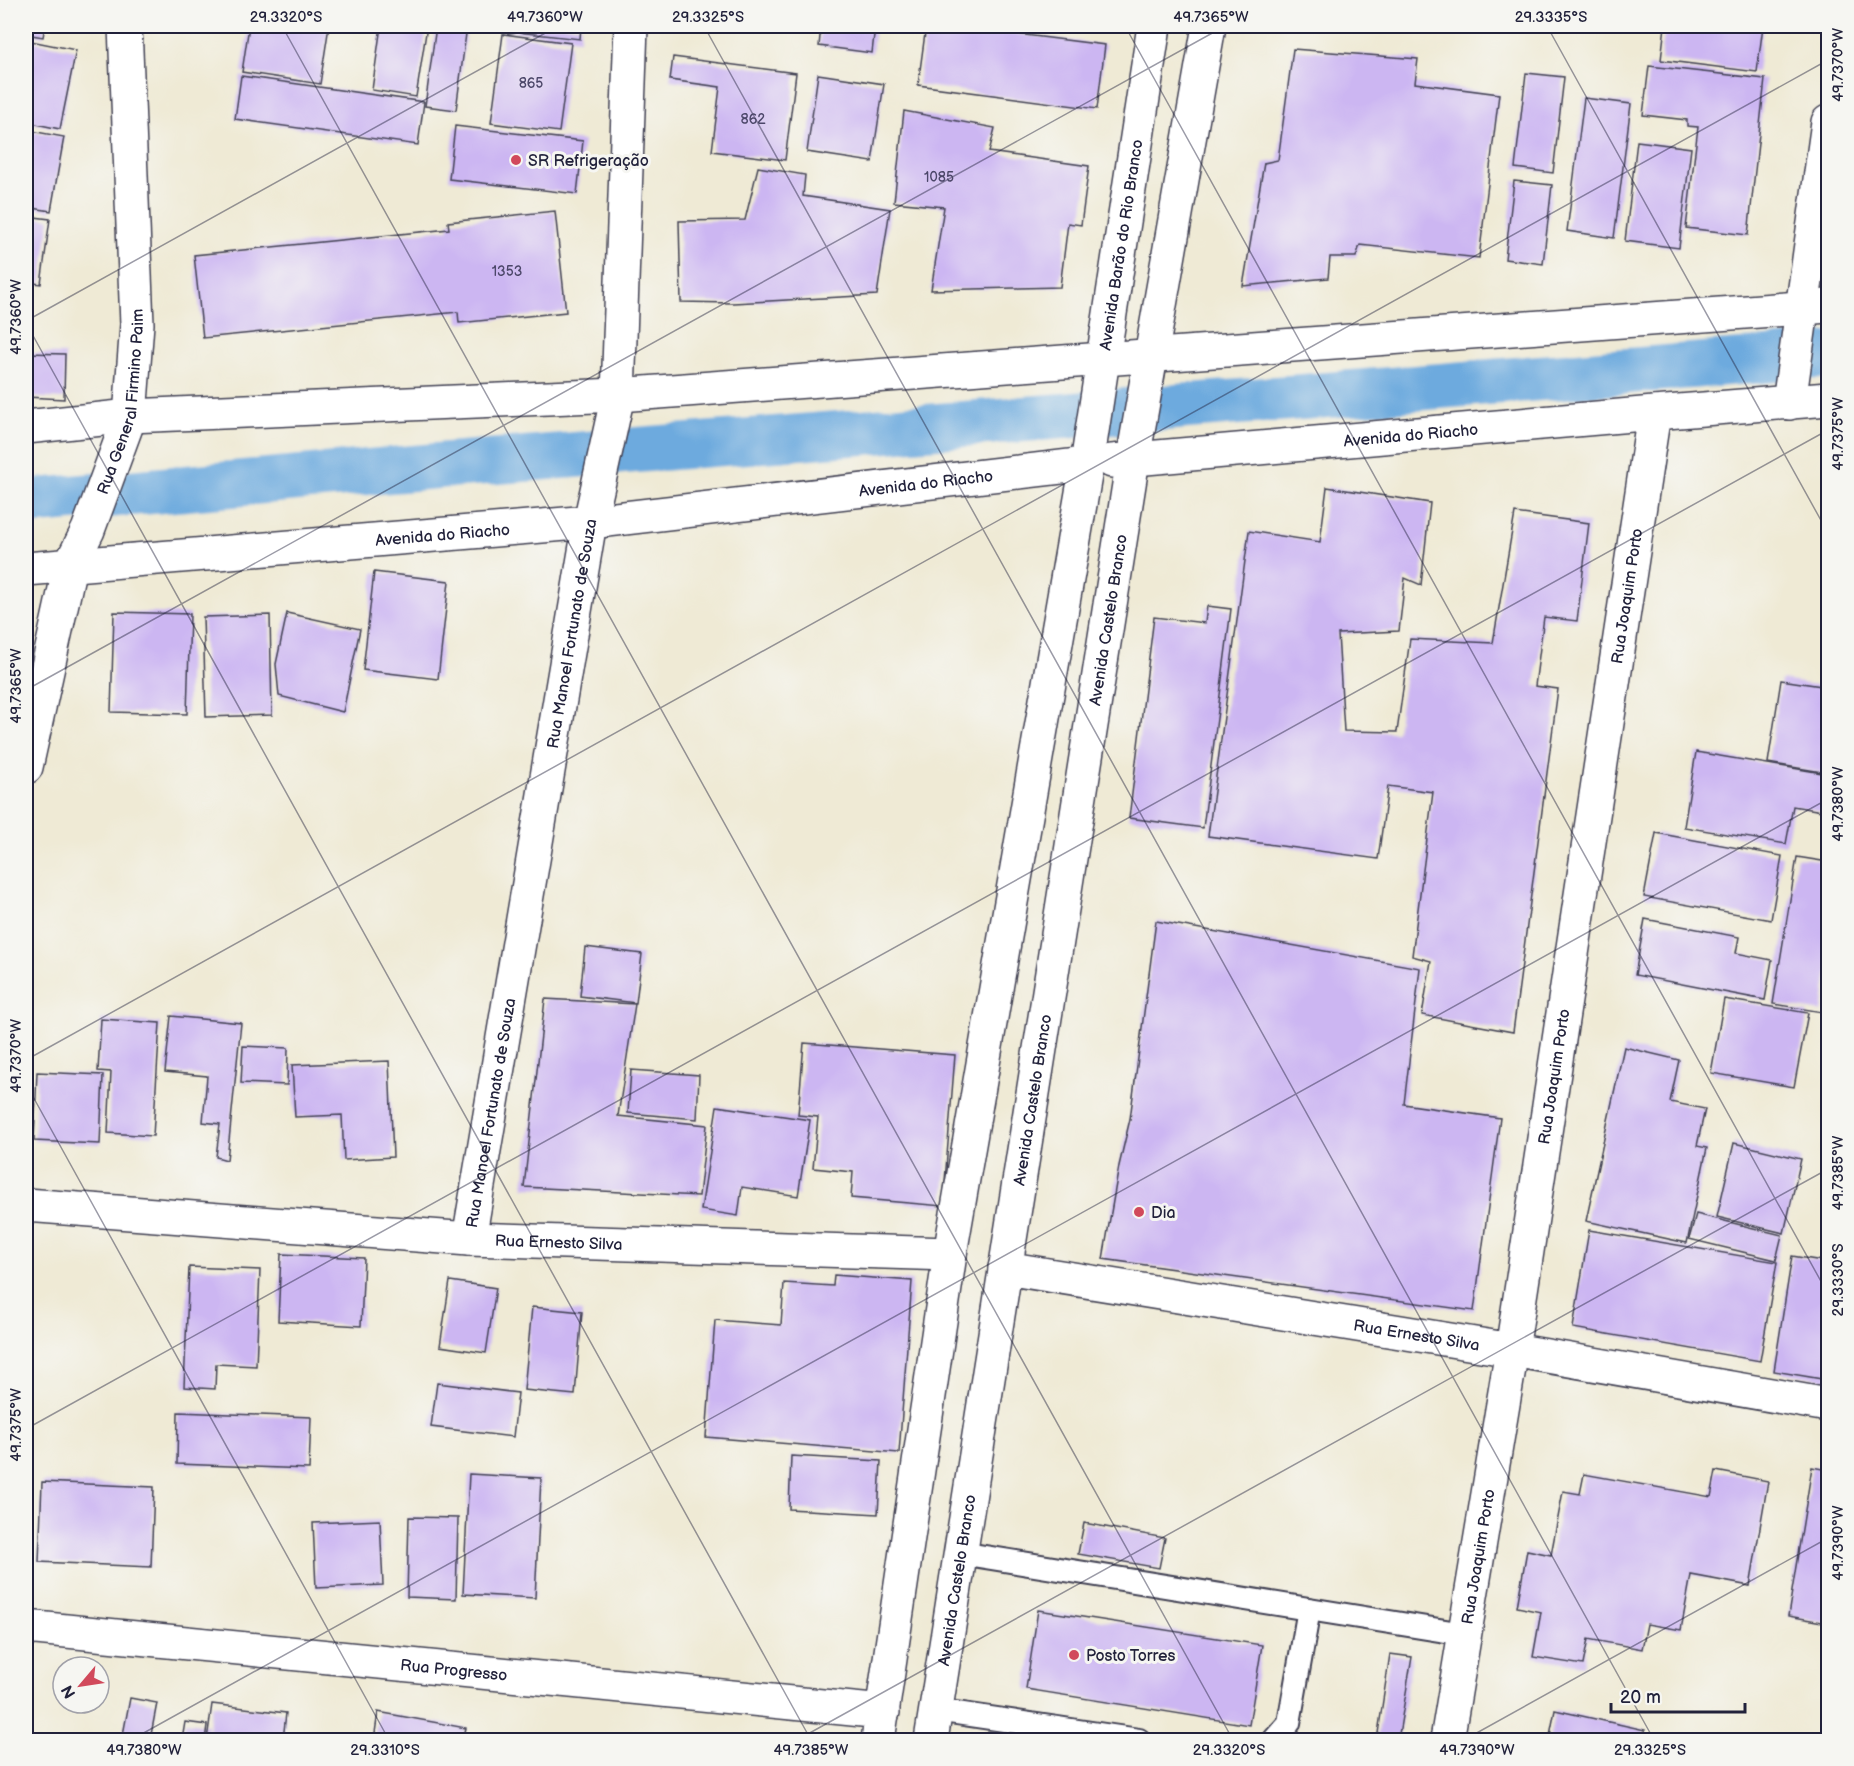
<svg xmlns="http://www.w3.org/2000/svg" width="1854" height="1766" font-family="'Balsamiq Sans',sans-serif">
<rect width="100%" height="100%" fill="#f6f6f2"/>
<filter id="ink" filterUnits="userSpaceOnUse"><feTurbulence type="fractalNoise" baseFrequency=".0167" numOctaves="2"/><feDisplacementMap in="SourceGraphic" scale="12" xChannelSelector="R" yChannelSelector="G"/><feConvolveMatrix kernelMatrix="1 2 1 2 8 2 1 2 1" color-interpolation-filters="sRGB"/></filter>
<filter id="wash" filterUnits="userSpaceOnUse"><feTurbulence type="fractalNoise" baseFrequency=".008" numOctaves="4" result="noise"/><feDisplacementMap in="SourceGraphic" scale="24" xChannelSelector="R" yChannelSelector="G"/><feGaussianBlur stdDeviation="1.35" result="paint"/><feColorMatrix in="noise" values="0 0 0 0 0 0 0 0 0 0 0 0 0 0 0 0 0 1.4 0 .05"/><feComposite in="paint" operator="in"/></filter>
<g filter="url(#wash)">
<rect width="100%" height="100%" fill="#efead5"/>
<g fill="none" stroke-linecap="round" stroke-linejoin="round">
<polyline stroke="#6daade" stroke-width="46" points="26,502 448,465 1828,355"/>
</g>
<g id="blocks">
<g fill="#ccb6f2">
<polygon points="26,26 45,26 43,37 26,34"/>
<polygon points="249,26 329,26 320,84 242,72"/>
<polygon points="381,26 427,26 416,97 372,90"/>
<polygon points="436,26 467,26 456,110 425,106"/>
<polygon points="498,26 581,26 580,39 498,30"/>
<polygon points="821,26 875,26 872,53 819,46"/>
<polygon points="926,26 954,26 1105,45 1097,109 918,85"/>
<polygon points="1360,26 1430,26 1429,33 1360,27"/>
<polygon points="1665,26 1763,26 1757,72 1661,60"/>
<polygon points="503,34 571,43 559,132 491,123"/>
<polygon points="26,40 76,50 60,129 26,122"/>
<polygon points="1293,49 1418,59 1415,83 1499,94 1479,258 1360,245 1356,257 1330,257 1328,278 1243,286 1264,163 1278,160"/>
<polygon points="673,57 796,73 785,160 712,151 720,87 670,80"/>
<polygon points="1649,66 1765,79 1748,235 1686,228 1698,127 1687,126 1687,120 1643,115"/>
<polygon points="1526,73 1564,77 1553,173 1515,168"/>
<polygon points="818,74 884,84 872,162 807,152"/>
<polygon points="241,76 424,102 418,145 235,119"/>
<polygon points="1584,98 1631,104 1614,238 1567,231"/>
<polygon points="904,111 995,128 989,152 1089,166 1081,225 1068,223 1060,287 931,290 944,207 894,202"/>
<polygon points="455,126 583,141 577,194 449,179"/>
<polygon points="26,130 64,137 51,211 26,207"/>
<polygon points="1637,141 1691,148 1679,248 1625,241"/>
<polygon points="758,167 805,175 803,196 890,209 877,295 733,303 681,302 679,221 745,220"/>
<polygon points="1514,181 1552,185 1543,264 1505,259"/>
<polygon points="555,211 566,312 459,323 458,312 203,338 194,255 449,229 448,222"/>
<polygon points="26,216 50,219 41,284 26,282"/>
<polygon points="26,353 65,354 64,399 26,397"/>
<polygon points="1327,487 1430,503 1421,585 1405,578 1399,631 1338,634 1344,731 1397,732 1410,639 1493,643 1515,513 1589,523 1577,621 1544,617 1535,686 1558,689 1513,1032 1422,1015 1431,961 1412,956 1433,792 1388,786 1378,859 1208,836 1249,531 1320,542"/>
<polygon points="374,572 449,581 438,679 363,670"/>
<polygon points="1207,606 1231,609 1203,828 1129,818 1154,617 1205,623"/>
<polygon points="114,612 190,614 187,714 111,712"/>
<polygon points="287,613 360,629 343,712 279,696 276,664"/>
<polygon points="270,615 272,715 206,717 203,617"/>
<polygon points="1781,680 1828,687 1828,773 1768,763"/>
<polygon points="1696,752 1828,774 1828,812 1793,806 1786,844 1684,827"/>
<polygon points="1656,833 1782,856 1771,920 1644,897"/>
<polygon points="1797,857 1828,862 1828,972 1822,1012 1773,1004"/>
<polygon points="1645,919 1739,937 1736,953 1772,960 1765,1000 1635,975"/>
<polygon points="1156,921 1420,968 1404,1104 1500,1118 1474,1311 1103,1259 1119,1166 1130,1119"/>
<polygon points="585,947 642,954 636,1003 580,996"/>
<polygon points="545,999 635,1004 618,1116 707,1125 699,1196 524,1187"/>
<polygon points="1724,999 1808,1013 1794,1087 1711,1073"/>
<polygon points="171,1016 241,1023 227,1160 216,1157 220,1124 203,1122 207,1076 165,1072"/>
<polygon points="101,1019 160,1023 153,1136 108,1133 111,1072 98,1071"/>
<polygon points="804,1043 955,1055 943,1206 851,1198 853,1172 813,1168 818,1117 798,1115"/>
<polygon points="243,1046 288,1048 287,1085 241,1083"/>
<polygon points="1624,1047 1679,1060 1670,1102 1705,1109 1697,1146 1707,1148 1687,1243 1586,1221"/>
<polygon points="389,1061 393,1157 344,1160 342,1115 295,1117 292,1065"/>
<polygon points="631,1070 699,1075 697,1119 628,1113"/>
<polygon points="37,1072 103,1075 100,1144 34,1141"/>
<polygon points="717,1106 810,1120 798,1196 742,1187 738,1216 701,1210"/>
<polygon points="1734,1143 1801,1159 1784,1233 1717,1217"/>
<polygon points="1696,1214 1782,1235 1776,1260 1689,1239"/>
<polygon points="1589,1230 1777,1262 1760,1361 1573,1328"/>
<polygon points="281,1254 364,1258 361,1326 278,1321"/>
<polygon points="1792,1256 1828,1262 1828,1380 1774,1371"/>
<polygon points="189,1267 260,1270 256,1366 216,1364 215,1389 184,1387"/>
<polygon points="834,1275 912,1281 899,1453 706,1437 715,1320 781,1325 784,1283 833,1286"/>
<polygon points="450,1281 496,1288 486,1353 440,1346"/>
<polygon points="532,1307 582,1312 575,1395 524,1390"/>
<polygon points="437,1383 518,1393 513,1437 431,1427"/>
<polygon points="178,1412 311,1417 309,1469 177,1464"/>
<polygon points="791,1456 881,1461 878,1514 789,1509"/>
<polygon points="1812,1467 1828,1470 1828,1623 1788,1616"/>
<polygon points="1716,1471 1768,1481 1750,1586 1691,1575 1681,1630 1647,1624 1642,1649 1588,1639 1583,1665 1533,1657 1541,1612 1517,1607 1527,1550 1551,1555 1563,1491 1580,1494 1584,1474 1711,1497"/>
<polygon points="469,1474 541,1478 535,1598 463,1594"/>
<polygon points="42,1482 154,1487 151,1567 39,1562"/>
<polygon points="409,1517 458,1518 456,1599 407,1597"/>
<polygon points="380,1520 383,1585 316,1588 313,1523"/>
<polygon points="1084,1523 1165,1538 1159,1568 1078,1554"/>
<polygon points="1038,1610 1262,1645 1249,1725 1026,1689"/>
<polygon points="1390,1654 1412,1657 1398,1740 1377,1740"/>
<polygon points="130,1698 157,1703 150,1740 122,1740"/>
<polygon points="212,1704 286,1713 283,1740 207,1740"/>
<polygon points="1555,1710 1645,1730 1642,1740 1549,1740"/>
<polygon points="378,1712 466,1728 463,1740 374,1740"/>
<polygon points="26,1720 32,1721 29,1740 26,1740"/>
<polygon points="185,1722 207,1725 205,1740 182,1740"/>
</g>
</g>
</g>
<g filter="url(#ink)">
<use href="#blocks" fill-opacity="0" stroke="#414052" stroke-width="1.5"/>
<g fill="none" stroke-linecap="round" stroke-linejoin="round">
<defs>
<g id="service">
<polyline points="960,1553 1464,1634"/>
<polyline points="936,1710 1139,1740"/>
<polyline points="1274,1740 1289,1723 1309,1609"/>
</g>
<g id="minor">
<polyline points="1789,403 1828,122"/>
<polyline points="26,427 130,416 618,395 1103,359"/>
<path id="s1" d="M 26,569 L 590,522 L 1087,464"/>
<path id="s2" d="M 26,767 L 70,566 L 88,530 L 130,416 L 137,324 L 125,26"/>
<path id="s3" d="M 26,1205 L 469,1239 L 950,1254"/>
<path id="s4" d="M 469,1239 L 590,522 L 618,395 L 631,26"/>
<path id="s5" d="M 1005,1268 L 1512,1350 L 1828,1405"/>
<path id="s6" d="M 26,1627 L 883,1712"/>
<path id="s7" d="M 1447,1740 L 1512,1350 L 1654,413"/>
</g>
<g id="secondary">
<polyline points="1103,359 1828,306"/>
<path id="s8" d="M 1112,461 L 1654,413 L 1828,399"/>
<path id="s9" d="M 878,1740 L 950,1254 L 1087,464 L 1154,26"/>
<path id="s10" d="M 931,1740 L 1133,459 L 1209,26"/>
</g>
</defs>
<use href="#service" stroke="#414052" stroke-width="26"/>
<use href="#minor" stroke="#414052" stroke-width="36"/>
<use href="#secondary" stroke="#414052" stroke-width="36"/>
<use href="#service" stroke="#fff" stroke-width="22"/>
<use href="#minor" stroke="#fff" stroke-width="33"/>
<use href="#secondary" stroke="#fff" stroke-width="33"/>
</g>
</g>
<path fill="none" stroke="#22223b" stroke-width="1.5" stroke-opacity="0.45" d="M 282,26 L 1233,1740M 704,26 L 1654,1740M 1125,26 L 1828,1294M 1547,26 L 1828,533M 26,321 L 558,26M 26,323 L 811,1740M 26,690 L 1225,26M 26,1060 L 1828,60M 26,1084 L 389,1740M 26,1429 L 1828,430M 131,1740 L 1828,799M 797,1740 L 1828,1169M 1464,1740 L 1828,1538"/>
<g fill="#d1495b" stroke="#f6f6f2" stroke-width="2">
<circle cx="516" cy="160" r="6"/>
<circle cx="1139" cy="1212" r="6"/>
<circle cx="1074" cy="1655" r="6"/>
</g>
<g text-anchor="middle" stroke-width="6" stroke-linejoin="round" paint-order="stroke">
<g font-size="14" fill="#4c4769">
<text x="531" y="88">865</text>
<text x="753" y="124">862</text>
<text x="939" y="182">1085</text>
<text x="507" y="276">1353</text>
</g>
<g font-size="16" fill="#22223b" stroke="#f6f6f2" text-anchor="start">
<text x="528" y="166">SR Refrigeração</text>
<text x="1151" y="1218">Dia</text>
<text x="1086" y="1661">Posto Torres</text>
</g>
<g font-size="16" fill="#22223b" stroke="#f6f6f2">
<text dy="6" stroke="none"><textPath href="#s9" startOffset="1515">Avenida Barão do Rio Branco</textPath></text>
<text dy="6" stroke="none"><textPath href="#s2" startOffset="380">Rua General Firmino Paim</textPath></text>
<text dy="6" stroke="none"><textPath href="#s8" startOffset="300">Avenida do Riacho</textPath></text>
<text dy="6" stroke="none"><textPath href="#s1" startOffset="904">Avenida do Riacho</textPath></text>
<text dy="6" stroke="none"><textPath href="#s1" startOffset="418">Avenida do Riacho</textPath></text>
<text dy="6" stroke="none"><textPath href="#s7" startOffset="1158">Rua Joaquim Porto</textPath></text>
<text dy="6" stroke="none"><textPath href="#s10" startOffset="1134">Avenida Castelo Branco</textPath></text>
<text dy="6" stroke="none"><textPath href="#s4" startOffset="614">Rua Manoel Fortunato de Souza</textPath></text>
<text dy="6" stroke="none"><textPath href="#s7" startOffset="672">Rua Joaquim Porto</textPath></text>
<text dy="6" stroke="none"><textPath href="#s10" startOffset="648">Avenida Castelo Branco</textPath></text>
<text dy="6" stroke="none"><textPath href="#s4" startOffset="128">Rua Manoel Fortunato de Souza</textPath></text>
<text dy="6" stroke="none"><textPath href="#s3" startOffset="534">Rua Ernesto Silva</textPath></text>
<text dy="6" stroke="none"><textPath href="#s5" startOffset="417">Rua Ernesto Silva</textPath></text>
<text dy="6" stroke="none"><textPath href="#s7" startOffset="186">Rua Joaquim Porto</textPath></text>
<text dy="6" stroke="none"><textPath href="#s10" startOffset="162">Avenida Castelo Branco</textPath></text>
<text dy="6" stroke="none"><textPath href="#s6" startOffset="430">Rua Progresso</textPath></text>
</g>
</g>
<rect width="1854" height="1766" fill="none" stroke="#f6f6f2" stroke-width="66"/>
<g transform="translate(81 1685) rotate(241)"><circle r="28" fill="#f6f6f2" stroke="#a1a1a9" stroke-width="1.5"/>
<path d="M0-4.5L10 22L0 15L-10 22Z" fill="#d1495b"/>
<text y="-9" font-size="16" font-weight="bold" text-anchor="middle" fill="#22223b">N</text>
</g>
<path d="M1611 1703v9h134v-9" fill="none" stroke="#22223b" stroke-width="3"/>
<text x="1620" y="1703" font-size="18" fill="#22223b" stroke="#f6f6f2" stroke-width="4.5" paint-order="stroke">20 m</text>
<rect x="33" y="33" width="1788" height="1700" fill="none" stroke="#22223b" stroke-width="2"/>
<g font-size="15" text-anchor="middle" fill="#22223b">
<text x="286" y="22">29.3320°S</text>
<text x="545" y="22">49.7360°W</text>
<text x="708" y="22">29.3325°S</text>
<text x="1211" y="22">49.7365°W</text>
<text x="1551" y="22">29.3335°S</text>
<text transform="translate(1838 65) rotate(-90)" y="5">49.7370°W</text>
<text transform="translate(16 317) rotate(-90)" y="5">49.7360°W</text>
<text transform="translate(1838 434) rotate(-90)" y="5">49.7375°W</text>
<text transform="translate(16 686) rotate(-90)" y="5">49.7365°W</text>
<text transform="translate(1838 804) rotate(-90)" y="5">49.7380°W</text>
<text transform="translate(16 1056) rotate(-90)" y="5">49.7370°W</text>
<text transform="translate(1838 1173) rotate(-90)" y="5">49.7385°W</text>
<text transform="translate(1838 1280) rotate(-90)" y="5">29.3330°S</text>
<text transform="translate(16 1425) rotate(-90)" y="5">49.7375°W</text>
<text transform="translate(1838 1543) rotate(-90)" y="5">49.7390°W</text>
<text x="144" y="1755">49.7380°W</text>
<text x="385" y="1755">29.3310°S</text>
<text x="811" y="1755">49.7385°W</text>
<text x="1229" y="1755">29.3320°S</text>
<text x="1477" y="1755">49.7390°W</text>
<text x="1650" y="1755">29.3325°S</text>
</g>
</svg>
